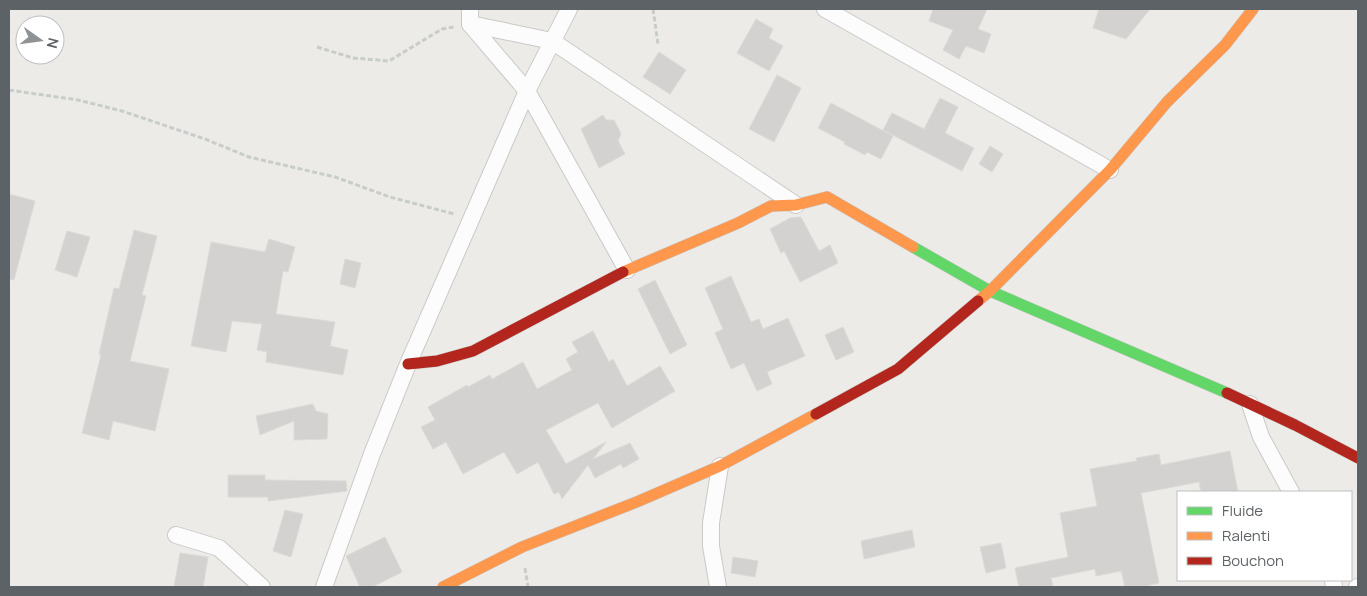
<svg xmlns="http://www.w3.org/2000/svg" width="1367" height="596" font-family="Manrope,sans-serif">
<rect width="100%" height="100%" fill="#edebe8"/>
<g fill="#d4d2d1" stroke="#dcdad7">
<polygon points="933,9 987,9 978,29 991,34 984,53 966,46 959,59 943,50 953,30 929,21"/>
<polygon points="1099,9 1150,9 1126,39 1093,28"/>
<polygon points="756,19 773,29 769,38 783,46 769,71 737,53"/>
<polygon points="659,52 686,70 670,94 643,77"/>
<polygon points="777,75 801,88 774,142 749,129"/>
<polygon points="940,98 958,107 945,133 974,148 962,171 883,130 892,113 924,129"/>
<polygon points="831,103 893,136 881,159 867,152 865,155 844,144 845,142 818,128"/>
<polygon points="603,115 606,120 614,120 621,134 618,141 625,154 599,168 581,129"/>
<polygon points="990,146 1003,154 992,172 979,164"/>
<polygon points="9,194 35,201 14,280 9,279"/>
<polygon points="801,217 819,251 830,245 838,263 800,282 784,251 781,253 770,229 790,218"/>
<polygon points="134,230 157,236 142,295 146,296 130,361 169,369 155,431 113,421 109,440 82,433 101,355 99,354 114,288 119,289"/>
<polygon points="67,231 90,237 77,277 55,270"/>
<polygon points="269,239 295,247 288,272 283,271 276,314 335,322 330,346 348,350 343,375 266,362 267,352 257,350 262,324 232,321 226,352 191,346 211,242 265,252"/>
<polygon points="345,259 361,263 355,288 340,284"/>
<polygon points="731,276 751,322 759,319 763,329 788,318 805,356 767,372 772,384 757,391 744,363 731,369 715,333 723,329 705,288"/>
<polygon points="655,280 687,345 670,354 638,289"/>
<polygon points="843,327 854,352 836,360 825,335"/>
<polygon points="593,331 609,362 613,359 627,386 660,366 675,391 612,428 598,403 546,430 566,464 606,442 593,459 630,443 639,459 623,468 621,464 595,478 588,465 562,499 559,492 554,494 538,462 517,474 504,452 463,474 446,442 433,449 421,427 435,420 428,407 467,385 468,387 490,375 492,379 523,362 537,389 572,370 566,359 578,352 572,342"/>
<polygon points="313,404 316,411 328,414 327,439 294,440 294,421 260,435 256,416"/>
<polygon points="1230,451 1238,492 1201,492 1199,482 1141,493 1159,583 1142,587 1125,587 1121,571 1096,576 1095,569 1051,578 1053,587 1019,587 1015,568 1068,557 1060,513 1097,506 1090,469 1137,461 1136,458 1159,454 1161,465"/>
<polygon points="228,475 265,475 265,480 346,481 347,491 268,501 268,497 228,497"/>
<polygon points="285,510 303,514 291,557 273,551"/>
<polygon points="912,530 915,547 864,559 861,541"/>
<polygon points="385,537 402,572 372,587 360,587 346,556"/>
<polygon points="1001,543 1006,568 986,573 980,547"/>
<polygon points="180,553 208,557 203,587 174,587"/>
<polygon points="733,557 758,561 755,577 731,573"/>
</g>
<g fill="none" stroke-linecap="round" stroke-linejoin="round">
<defs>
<g id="street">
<polyline points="470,9 470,24 527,91 627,270"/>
<polyline points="825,9 1110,170"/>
<polyline points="470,24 552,41 796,205"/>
<polyline points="1250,404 1261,437 1291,492"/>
<polyline points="176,535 219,548 262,587"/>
<polyline points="1333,580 1334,587"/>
<polyline points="324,587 372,454 408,364 527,91 569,9"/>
<polyline points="718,587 711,546 711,523 720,466"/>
<polyline points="1357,587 1358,587"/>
</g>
<polyline id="fast" points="913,247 990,291 1227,393"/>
<g id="slow">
<polyline points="623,272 738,223 771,206 796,205 827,197 913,247"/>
<polyline points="978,301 990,291 1110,170 1167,102 1225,45 1253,9"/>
<polyline points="443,587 522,547 639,501 720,466 816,414"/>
</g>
<g id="jam">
<polyline points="408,364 437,361 473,351 623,272"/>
<polyline points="1227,393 1295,425 1358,458"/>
<polyline points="816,414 898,369 978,301"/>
</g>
</defs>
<use href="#street" stroke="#c9c9c8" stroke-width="18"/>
<use href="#fast" stroke="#c7c8c7" stroke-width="12"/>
<use href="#slow" stroke="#c7c8c7" stroke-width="12"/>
<use href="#jam" stroke="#c7c8c7" stroke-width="12"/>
<g stroke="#c8cdca" stroke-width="3" stroke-dasharray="5 2.5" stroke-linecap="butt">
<polyline points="653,9 658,44"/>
<polyline points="317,47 353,58 389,61 442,29 454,27"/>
<polyline points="9,90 78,100 122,111 205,139 249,157 335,177 390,197 454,214"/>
<polyline points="525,568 528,587"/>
</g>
<use href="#street" stroke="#fcfcfc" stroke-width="16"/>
<use href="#fast" stroke="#63d668" stroke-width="11"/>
<use href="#slow" stroke="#ff974d" stroke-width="11"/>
<use href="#jam" stroke="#b3261e" stroke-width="11"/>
</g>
<rect width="1367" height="596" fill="none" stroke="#5d6266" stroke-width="20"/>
<rect x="1177" y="491" width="175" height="90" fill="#ffffff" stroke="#bec0c2"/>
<rect x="1187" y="507" width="25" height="8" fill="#63d668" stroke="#bec0c2"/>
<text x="1222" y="516" font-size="15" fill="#5d6266">Fluide</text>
<rect x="1187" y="532" width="25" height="8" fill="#ff974d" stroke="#bec0c2"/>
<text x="1222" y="541" font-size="15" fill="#5d6266">Ralenti</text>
<rect x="1187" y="557" width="25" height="8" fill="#b3261e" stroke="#bec0c2"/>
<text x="1222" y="566" font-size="15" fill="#5d6266">Bouchon</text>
<g transform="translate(40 40) rotate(104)"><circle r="24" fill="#ffffff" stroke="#bec0c2"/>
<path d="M0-4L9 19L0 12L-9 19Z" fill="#8f9294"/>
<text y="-8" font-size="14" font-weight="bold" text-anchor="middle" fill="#5d6266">N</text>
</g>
</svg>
